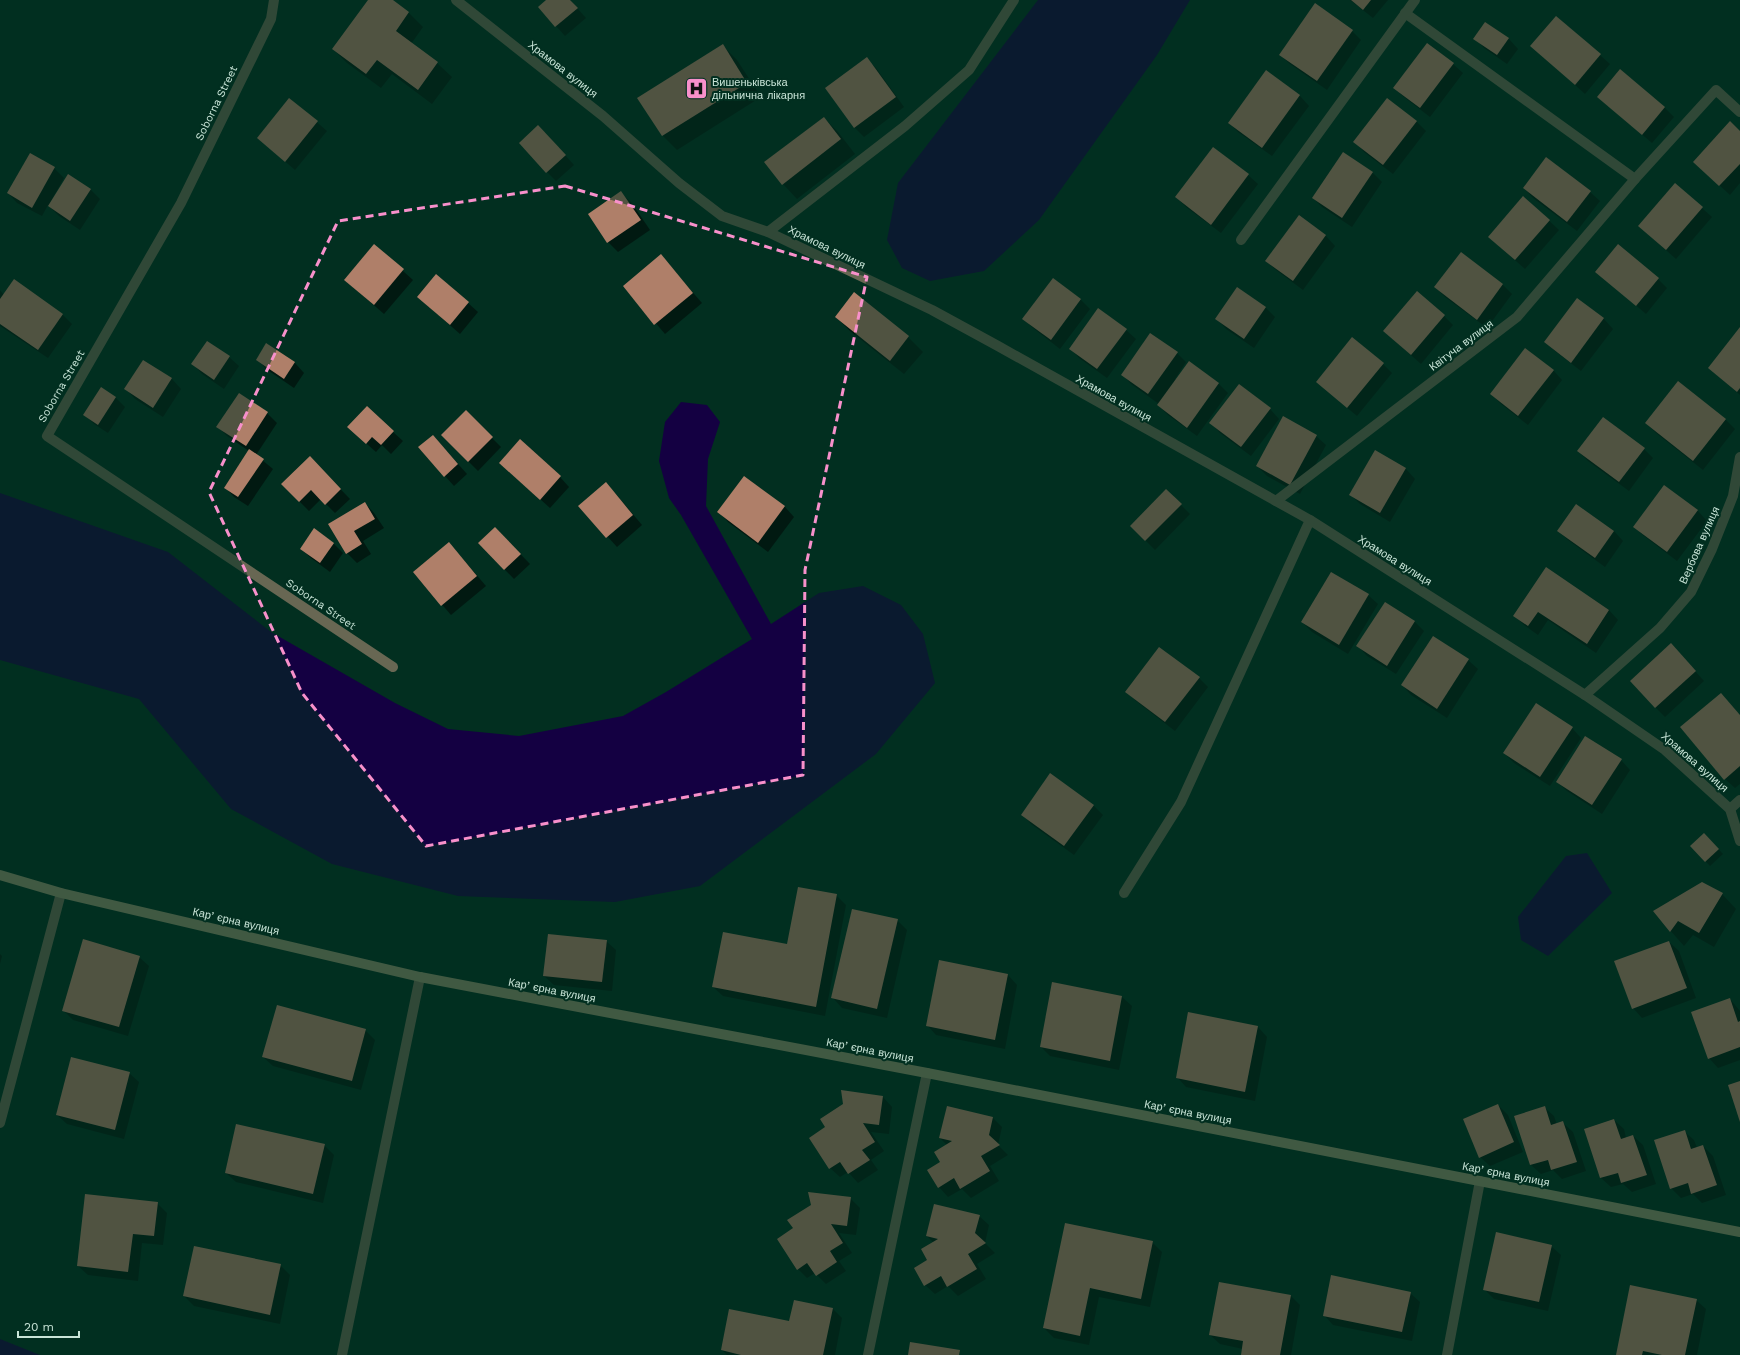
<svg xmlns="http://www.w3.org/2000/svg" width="1740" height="1355" font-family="'Work Sans',sans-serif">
<rect width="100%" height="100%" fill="#022f20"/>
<g fill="#140042">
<polygon points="1038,0 1190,0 1157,55 1039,220 984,271 930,281 902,268 887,240 898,183"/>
<polygon points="681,402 707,405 720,422 708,459 706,506 771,624 819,593 863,586 901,605 923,634 935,683 876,754 700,886 615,902 458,896 332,864 231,809 139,699 0,660 0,493 168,552 271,632 395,703 448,729 519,736 623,716 666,692 752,639 681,515 669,498 659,461 665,422"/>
<polygon points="1587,853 1612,893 1548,956 1521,940 1518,917 1566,856"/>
<polygon points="0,1339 40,1355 0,1355"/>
</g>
<g fill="#0007">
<polygon points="369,0 391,0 409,13 423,27 411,44 437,63 452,77 432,104 392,74 381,88 347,63 333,49"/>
<polygon points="548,0 570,0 586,18 565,36 539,7"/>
<polygon points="1350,0 1388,0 1373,18"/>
<polygon points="1557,17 1610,64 1585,94 1532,46"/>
<polygon points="1486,23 1509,39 1518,49 1507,64 1484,48 1475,38"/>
<polygon points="1352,31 1361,40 1327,90 1290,64 1280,55"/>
<polygon points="1427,44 1453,64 1463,73 1430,117 1404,97 1394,88"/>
<polygon points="722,45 737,60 761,97 677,150 663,136"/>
<polygon points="866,59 876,68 904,107 864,137 854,127"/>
<polygon points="1266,71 1300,96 1309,106 1272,156 1238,132 1229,123"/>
<polygon points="1598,97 1664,107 1674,117 1652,143"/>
<polygon points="290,99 327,131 295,170 258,138"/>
<polygon points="1388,99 1417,122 1426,131 1393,174 1364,152 1355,142"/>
<polygon points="824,118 838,132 855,154 797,199 783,184"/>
<polygon points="1740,132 1740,183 1730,195 1704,171"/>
<polygon points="548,136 574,165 556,181 547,172"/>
<polygon points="1213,148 1248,175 1258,184 1221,233 1186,207 1176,197"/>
<polygon points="1343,153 1373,173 1382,182 1352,227 1322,207 1313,198"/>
<polygon points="54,168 64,178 50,203 51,203 90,189 100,199 80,230 59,216 48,205 42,216 17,203 8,193"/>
<polygon points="1675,184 1712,217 1676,259 1649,235"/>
<polygon points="1524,188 1590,192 1600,201 1577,231 1533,198"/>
<polygon points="621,193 631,202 650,230 618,252 608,242 589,215"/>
<polygon points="1524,197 1559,230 1525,269 1499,246"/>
<polygon points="1299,216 1326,236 1335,246 1303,290 1276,270 1266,261"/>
<polygon points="374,245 413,280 384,314 345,280"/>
<polygon points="1461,253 1503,285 1512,294 1487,328 1445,297 1435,287"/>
<polygon points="661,256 702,303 665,334 624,286"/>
<polygon points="1597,272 1658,279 1667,288 1646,314"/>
<polygon points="1053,279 1081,300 1090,309 1060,349 1033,328 1024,319"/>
<polygon points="1237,288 1266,308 1275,317 1254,348 1226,329 1217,319"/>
<polygon points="0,290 4,295 62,314 72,324 48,358 0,326"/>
<polygon points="854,294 908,337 923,352 904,374 850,331 836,317"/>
<polygon points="418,297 468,303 478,312 460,334"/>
<polygon points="1577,299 1604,319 1613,329 1581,371 1555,351 1545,342"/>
<polygon points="1444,316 1453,325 1421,364 1384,331"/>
<polygon points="1740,329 1740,395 1709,368"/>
<polygon points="1126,330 1136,339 1107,378 1079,358 1070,348"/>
<polygon points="207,342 229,357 239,366 224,389 202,374 193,364"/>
<polygon points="267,344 295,363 304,373 294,388 266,369 257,359"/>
<polygon points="1177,353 1186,362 1175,379 1176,380 1189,362 1219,384 1228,393 1197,436 1168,415 1158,405 1159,404 1131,384 1122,374"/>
<polygon points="143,361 172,379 181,389 163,417 135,399 126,389"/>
<polygon points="1383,364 1392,373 1357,416 1327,391"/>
<polygon points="1553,370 1562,380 1528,425 1501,404 1491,394"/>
<polygon points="102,389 116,398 125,407 108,433 94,424 84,414"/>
<polygon points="239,394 267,413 277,423 256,455 273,469 248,506 234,497 225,487 249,451 227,436 218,427"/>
<polygon points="1270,409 1279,419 1251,456 1220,433 1211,423"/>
<polygon points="466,412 501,447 478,471 442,435"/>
<polygon points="1726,420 1735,429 1703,470 1656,433 1646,423"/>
<polygon points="393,432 403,441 391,454 382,445 376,452 358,436"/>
<polygon points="433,436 467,474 454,486 445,476"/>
<polygon points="1316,436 1326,445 1300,494 1267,476 1257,466"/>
<polygon points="1644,449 1653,458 1629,491 1588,461 1578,451"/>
<polygon points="1375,451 1406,469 1415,479 1390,522 1360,504 1350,494"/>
<polygon points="319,467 350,499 335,513 321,499 309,511 282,484"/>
<polygon points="510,472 560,477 569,487 550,508"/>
<polygon points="745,477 785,507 794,517 768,552 728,522 719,512"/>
<polygon points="1665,486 1698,511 1707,521 1677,561 1644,536 1634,527"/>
<polygon points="1166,490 1190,514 1155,550 1131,526"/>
<polygon points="615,493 642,525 617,547 580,506"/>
<polygon points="365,503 374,513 384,528 363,541 371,554 357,563 347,553 330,524"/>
<polygon points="495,528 530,564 514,579 479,543"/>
<polygon points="1558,531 1614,531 1623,541 1605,567 1568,540"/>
<polygon points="449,543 486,586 451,615 414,572"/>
<polygon points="334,544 343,553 330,572 311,558 301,549"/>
<polygon points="1546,568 1609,610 1618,620 1596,653 1548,620 1538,635 1524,625 1515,616"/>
<polygon points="1368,595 1378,604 1348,654 1312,632 1302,622"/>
<polygon points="1385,603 1415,622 1424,631 1396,674 1367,656 1358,646"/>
<polygon points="1433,637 1468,660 1478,669 1447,718 1411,695 1402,685"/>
<polygon points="1680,654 1704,681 1665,717 1655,707"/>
<polygon points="1199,678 1208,687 1175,731 1136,701 1127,692"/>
<polygon points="1721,694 1740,715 1740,784 1735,788 1725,779"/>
<polygon points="1572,728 1581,738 1550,786 1514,763 1504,753"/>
<polygon points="1621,760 1630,770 1602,814 1567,791 1557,782"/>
<polygon points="1051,775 1094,806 1103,815 1074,855 1031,824 1022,814"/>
<polygon points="1709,839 1723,854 1710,866 1691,846"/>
<polygon points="1722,894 1736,909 1714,947 1693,935 1684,946 1654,912"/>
<polygon points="836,895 846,905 825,1016 723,996 713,987 788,945"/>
<polygon points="897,920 907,930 887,1018 842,1008 833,998"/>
<polygon points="606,941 616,950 612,991 554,985 544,976"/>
<polygon points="1669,942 1679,951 1696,998 1642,1018 1633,1008"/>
<polygon points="0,954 2,956 0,964"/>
<polygon points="139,957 149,966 128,1036 73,1020 63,1010"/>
<polygon points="939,962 1008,975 1017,985 1005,1049 936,1035 927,1025"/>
<polygon points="1053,983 1122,997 1132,1006 1119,1070 1050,1056 1041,1047"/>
<polygon points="1730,999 1740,1011 1740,1060 1718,1068 1709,1058"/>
<polygon points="1258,1027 1267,1037 1255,1101 1186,1087 1177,1077"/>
<polygon points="365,1030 375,1040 361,1090 273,1066 263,1057"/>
<polygon points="129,1073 139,1082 124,1139 67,1124 57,1115"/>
<polygon points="842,1091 883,1097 892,1107 889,1134 871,1132 884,1151 871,1160 878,1170 858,1183 848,1172 840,1177 830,1168 826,1128 845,1104"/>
<polygon points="1498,1105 1508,1115 1523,1152 1490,1166 1480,1157"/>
<polygon points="1544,1107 1554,1116 1557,1125 1563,1123 1573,1132 1586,1171 1562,1179 1553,1170 1541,1174 1531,1165 1515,1117"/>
<polygon points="993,1118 1002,1127 998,1145 1008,1155 990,1166 999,1181 971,1198 962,1189 948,1197 939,1187 942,1163 947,1145 940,1138"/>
<polygon points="1614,1120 1624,1129 1626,1138 1633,1136 1643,1145 1656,1184 1632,1192 1623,1184 1611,1187 1601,1178 1585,1130"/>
<polygon points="1684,1131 1694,1140 1697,1148 1703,1146 1713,1156 1726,1195 1702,1203 1693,1194 1681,1198 1671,1188"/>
<polygon points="324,1145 334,1155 323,1203 236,1182 226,1173"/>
<polygon points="850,1198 860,1208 856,1235 839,1233 852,1253 839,1261 846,1271 826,1284 815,1273 807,1278 798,1269 778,1239"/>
<polygon points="157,1203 167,1213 163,1245 142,1243 138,1281 88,1275 78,1266"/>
<polygon points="979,1216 989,1225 985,1243 995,1253 977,1264 986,1279 958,1296 948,1286 935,1294 925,1285 928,1260 934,1243 927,1236"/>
<polygon points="1065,1224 1152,1242 1162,1252 1150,1307 1099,1297 1089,1345 1054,1338 1044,1328"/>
<polygon points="1551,1246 1561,1255 1548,1311 1494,1299 1484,1289"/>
<polygon points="280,1265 290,1275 280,1324 194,1306 184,1296"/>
<polygon points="1410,1293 1420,1302 1412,1341 1333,1325 1324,1315"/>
<polygon points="1291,1296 1300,1305 1291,1355 1242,1355 1243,1349 1220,1344 1210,1335"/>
<polygon points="1696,1300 1706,1309 1697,1355 1617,1355"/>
<polygon points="833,1309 842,1318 835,1355 727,1355 722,1350 790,1322"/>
</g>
<g fill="#af7f69">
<polygon points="368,0 393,0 409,12 396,31 438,62 418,90 377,60 366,74 332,49"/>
<polygon points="546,0 570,0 578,8 555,27 538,7"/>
<polygon points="1351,0 1371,0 1363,10"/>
<polygon points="1315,3 1353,30 1317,81 1279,55"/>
<polygon points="1556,16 1601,54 1575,85 1530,46"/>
<polygon points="1485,22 1509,38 1497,55 1473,39"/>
<polygon points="1427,43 1454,63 1420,108 1393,88"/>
<polygon points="723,44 747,83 662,136 637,98"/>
<polygon points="867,57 896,97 854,128 825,88"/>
<polygon points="1620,69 1665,107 1642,135 1597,97"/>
<polygon points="1266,70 1300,95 1262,148 1228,123"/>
<polygon points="289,98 318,121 285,162 257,138"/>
<polygon points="1387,98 1417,121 1383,165 1353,142"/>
<polygon points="824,117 841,139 782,185 764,162"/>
<polygon points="1730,121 1740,131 1740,164 1719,186 1693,162"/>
<polygon points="538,125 566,155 546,173 519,143"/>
<polygon points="1213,147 1249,174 1211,225 1175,197"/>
<polygon points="1343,152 1373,172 1342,218 1312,198"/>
<polygon points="30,153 55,167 32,208 7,193"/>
<polygon points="1546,157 1591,191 1567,222 1523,188"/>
<polygon points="68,174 91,189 70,221 48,206"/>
<polygon points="1675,183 1703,207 1666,250 1638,226"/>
<polygon points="621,191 641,220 607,243 588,214"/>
<polygon points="1523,196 1550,220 1515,260 1488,237"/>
<polygon points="1299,215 1326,235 1293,281 1265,261"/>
<polygon points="374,244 404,269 374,305 344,280"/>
<polygon points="1618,244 1659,278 1636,306 1595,272"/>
<polygon points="1461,252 1503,284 1477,320 1434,287"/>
<polygon points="661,254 693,293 654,325 623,286"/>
<polygon points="436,274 469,302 450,325 417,297"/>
<polygon points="1053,278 1081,299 1051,340 1022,319"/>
<polygon points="14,279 63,314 38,350 0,324 0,299"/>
<polygon points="1237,287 1266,307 1244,339 1215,319"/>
<polygon points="1417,291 1445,315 1411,355 1383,331"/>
<polygon points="854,292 909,336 890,361 835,317"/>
<polygon points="1577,298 1604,318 1571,363 1544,342"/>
<polygon points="1098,308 1127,329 1097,369 1069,349"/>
<polygon points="1740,327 1740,388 1737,392 1708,368"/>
<polygon points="1150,333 1178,352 1148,394 1121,375"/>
<polygon points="1352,337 1384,363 1347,408 1316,382"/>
<polygon points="207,341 230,356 214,380 191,364"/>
<polygon points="266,343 295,362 284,379 256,360"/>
<polygon points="1525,348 1554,370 1518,416 1490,394"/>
<polygon points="143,360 172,378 153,408 124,389"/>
<polygon points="1189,361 1219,383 1187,428 1157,405"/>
<polygon points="1678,381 1726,419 1693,461 1645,423"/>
<polygon points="1239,384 1271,408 1241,447 1209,423"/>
<polygon points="101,387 116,397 98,425 83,415"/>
<polygon points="239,393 268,412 246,446 216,427"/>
<polygon points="367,406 394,431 381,445 372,437 366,444 347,427"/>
<polygon points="466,410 493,437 468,462 441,435"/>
<polygon points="1283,416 1317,435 1290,485 1256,466"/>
<polygon points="1603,417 1645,448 1619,482 1577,451"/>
<polygon points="433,435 458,464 444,477 418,447"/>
<polygon points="520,439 561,476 540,500 499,463"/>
<polygon points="249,449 264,459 238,497 224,488"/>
<polygon points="1375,450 1406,468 1380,513 1349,495"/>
<polygon points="310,456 341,489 325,505 311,490 299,502 281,484"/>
<polygon points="744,476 785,506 758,543 717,512"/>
<polygon points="606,482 633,515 606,538 578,506"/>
<polygon points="1664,485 1698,510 1667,552 1633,527"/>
<polygon points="1166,489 1182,504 1145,541 1130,526"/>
<polygon points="365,502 375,519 354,531 362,544 346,554 328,524"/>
<polygon points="1576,504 1614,531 1595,558 1557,531"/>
<polygon points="495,527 521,554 504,570 478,543"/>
<polygon points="314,528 334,543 320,563 300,549"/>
<polygon points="449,542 477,576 441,606 413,572"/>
<polygon points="1546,567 1609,610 1587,644 1538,612 1528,626 1513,616"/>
<polygon points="1331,572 1369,594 1339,645 1301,622"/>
<polygon points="1385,602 1415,621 1387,666 1356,646"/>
<polygon points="1433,636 1469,659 1437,709 1401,685"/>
<polygon points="1671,643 1696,671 1655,708 1630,681"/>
<polygon points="1159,647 1200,677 1165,722 1125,692"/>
<polygon points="1721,693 1740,715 1740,766 1724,780 1680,727"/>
<polygon points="1536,703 1573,727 1540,777 1503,753"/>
<polygon points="1585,736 1622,759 1592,805 1556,782"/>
<polygon points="1050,773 1094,805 1064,846 1021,815"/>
<polygon points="1704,833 1719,849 1705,862 1690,846"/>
<polygon points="1702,882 1723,893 1699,933 1678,921 1670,932 1653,911"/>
<polygon points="798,887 837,894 816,1007 712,987 723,932 787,944"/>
<polygon points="852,909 898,919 877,1009 831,998"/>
<polygon points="548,934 607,940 602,982 543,976"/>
<polygon points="83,939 140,956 119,1027 62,1011"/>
<polygon points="1669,941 1687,988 1632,1009 1614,961"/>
<polygon points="939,960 1008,974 995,1040 926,1026"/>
<polygon points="1052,982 1122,996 1110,1061 1040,1047"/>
<polygon points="1730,998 1738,1022 1740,1021 1740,1047 1708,1059 1691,1012"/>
<polygon points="277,1005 366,1029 352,1081 262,1057"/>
<polygon points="1188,1012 1258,1026 1245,1092 1176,1078"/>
<polygon points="71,1057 130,1072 115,1130 56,1115"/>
<polygon points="1740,1081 1740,1122 1728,1085"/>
<polygon points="841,1090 883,1096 879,1125 863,1123 875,1142 862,1150 870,1160 848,1174 840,1162 829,1169 809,1138 825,1127 820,1119 843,1104"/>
<polygon points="1498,1104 1514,1142 1479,1158 1463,1119"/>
<polygon points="947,1106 993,1117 989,1135 1000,1145 981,1156 990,1171 960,1189 954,1178 938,1188 927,1170 940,1162 934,1152 952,1141 939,1138"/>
<polygon points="1545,1106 1551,1125 1563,1121 1577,1162 1551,1170 1548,1160 1530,1165 1514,1116"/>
<polygon points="1614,1119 1621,1139 1633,1135 1647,1175 1621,1183 1618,1173 1600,1178 1584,1129"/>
<polygon points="236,1124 325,1144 313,1194 225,1173"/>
<polygon points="1685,1130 1691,1149 1703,1145 1717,1185 1691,1194 1688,1183 1670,1189 1654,1140"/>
<polygon points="808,1192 851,1197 847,1226 831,1224 843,1243 830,1251 837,1262 816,1276 807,1263 797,1270 777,1239 793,1228 787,1220 811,1205"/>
<polygon points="85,1194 158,1202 154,1236 133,1234 128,1272 77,1266"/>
<polygon points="934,1204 980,1215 975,1233 986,1243 968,1254 977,1269 947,1287 941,1276 924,1286 914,1268 927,1260 921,1249 938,1239 926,1236"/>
<polygon points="1065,1223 1153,1241 1141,1299 1090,1288 1080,1336 1043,1328"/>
<polygon points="1496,1232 1552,1245 1539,1302 1483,1290"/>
<polygon points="194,1246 281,1264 270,1315 183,1296"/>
<polygon points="1331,1275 1411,1292 1402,1332 1323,1316"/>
<polygon points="1219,1282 1291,1295 1280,1355 1241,1355 1243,1341 1209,1335"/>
<polygon points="1630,1285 1697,1299 1685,1355 1662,1355 1643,1351 1642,1355 1616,1355"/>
<polygon points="794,1300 833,1308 823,1355 741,1355 721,1350 729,1309 789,1321"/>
<polygon points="910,1342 960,1350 959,1355 908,1355"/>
</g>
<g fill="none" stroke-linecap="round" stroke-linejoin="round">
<g stroke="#686753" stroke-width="10">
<polyline points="274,0 271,19 181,203 47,436 393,667"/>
<polyline points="456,0 603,116 679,183 722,216 768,232 932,310 998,346 1310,520 1585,695 1665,750 1730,809 1740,841"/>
<polyline points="1405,13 1635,179"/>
<polyline points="768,232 905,126 969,70 1014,0"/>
<polyline points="1241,240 1415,0"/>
<polyline points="1276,501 1517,317 1635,179 1716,90 1740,112"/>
<polyline points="1585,695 1660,628 1691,592 1712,549 1733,496 1740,457"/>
<polyline points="1730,809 1740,800"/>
<polyline points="1124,893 1181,802 1310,520"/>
<polyline points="0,1123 61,893"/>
<polyline points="342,1355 420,977"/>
<polyline points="868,1355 927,1073"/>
<polyline points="1447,1355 1480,1181"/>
</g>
<polyline stroke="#8d8c6b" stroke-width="10" points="0,875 61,893 420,977 927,1073 1740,1232"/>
</g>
<path d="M0 0H1740V1355H0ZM 565,186 L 867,277 L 805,570 L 803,775 L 426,846 L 302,693 L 209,492 L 338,221 Z" fill="#022f20" fill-opacity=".55" fill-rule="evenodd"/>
<path fill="none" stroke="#f890cb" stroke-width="3" stroke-dasharray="8 5" stroke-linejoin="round" d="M 565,186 L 867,277 L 805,570 L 803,775 L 426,846 L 302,693 L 209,492 L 338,221 Z"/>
<defs>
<symbol id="hospital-square" viewBox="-11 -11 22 22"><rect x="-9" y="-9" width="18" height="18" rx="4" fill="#f890cb" stroke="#022f20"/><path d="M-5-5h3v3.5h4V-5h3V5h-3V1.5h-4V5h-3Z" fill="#111"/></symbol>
</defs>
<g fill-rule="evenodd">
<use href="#hospital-square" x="684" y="76" width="25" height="25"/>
</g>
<g text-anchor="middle" stroke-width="4" stroke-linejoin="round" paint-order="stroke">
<g font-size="11" fill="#c8e4d7" stroke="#022f20">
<text transform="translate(563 69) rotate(38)" y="4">Храмова вулиця</text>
<text transform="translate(216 103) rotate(-64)" y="4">Soborna Street</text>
<text transform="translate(827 247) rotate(26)" y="4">Храмова вулиця</text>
<text transform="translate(1461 345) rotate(-37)" y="4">Квітуча вулиця</text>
<text transform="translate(61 386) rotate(-60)" y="4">Soborna Street</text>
<text transform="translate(1114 398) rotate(29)" y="4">Храмова вулиця</text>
<text transform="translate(1699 545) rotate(-66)" y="4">Вербова вулиця</text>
<text transform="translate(1395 560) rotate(32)" y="4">Храмова вулиця</text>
<text transform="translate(321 604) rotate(34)" y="4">Soborna Street</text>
<text transform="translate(1695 762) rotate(41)" y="4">Храмова вулиця</text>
<text transform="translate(236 921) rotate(13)" y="4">Карʼєрна вулиця</text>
<text transform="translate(552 990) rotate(11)" y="4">Карʼєрна вулиця</text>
<text transform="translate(870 1050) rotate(11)" y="4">Карʼєрна вулиця</text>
<text transform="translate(1188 1112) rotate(11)" y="4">Карʼєрна вулиця</text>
<text transform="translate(1506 1174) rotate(11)" y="4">Карʼєрна вулиця</text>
</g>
<g font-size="11" fill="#c8e4d7" stroke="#022f20" text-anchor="start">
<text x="712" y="86">Вишеньківська<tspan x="712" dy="13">дільнична лікарня</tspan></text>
</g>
</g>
<path d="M18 1331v6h61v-6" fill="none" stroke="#c8e4d7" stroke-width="2"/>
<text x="24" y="1331" font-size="12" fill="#c8e4d7" stroke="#022f20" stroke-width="3" paint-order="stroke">20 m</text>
</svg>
